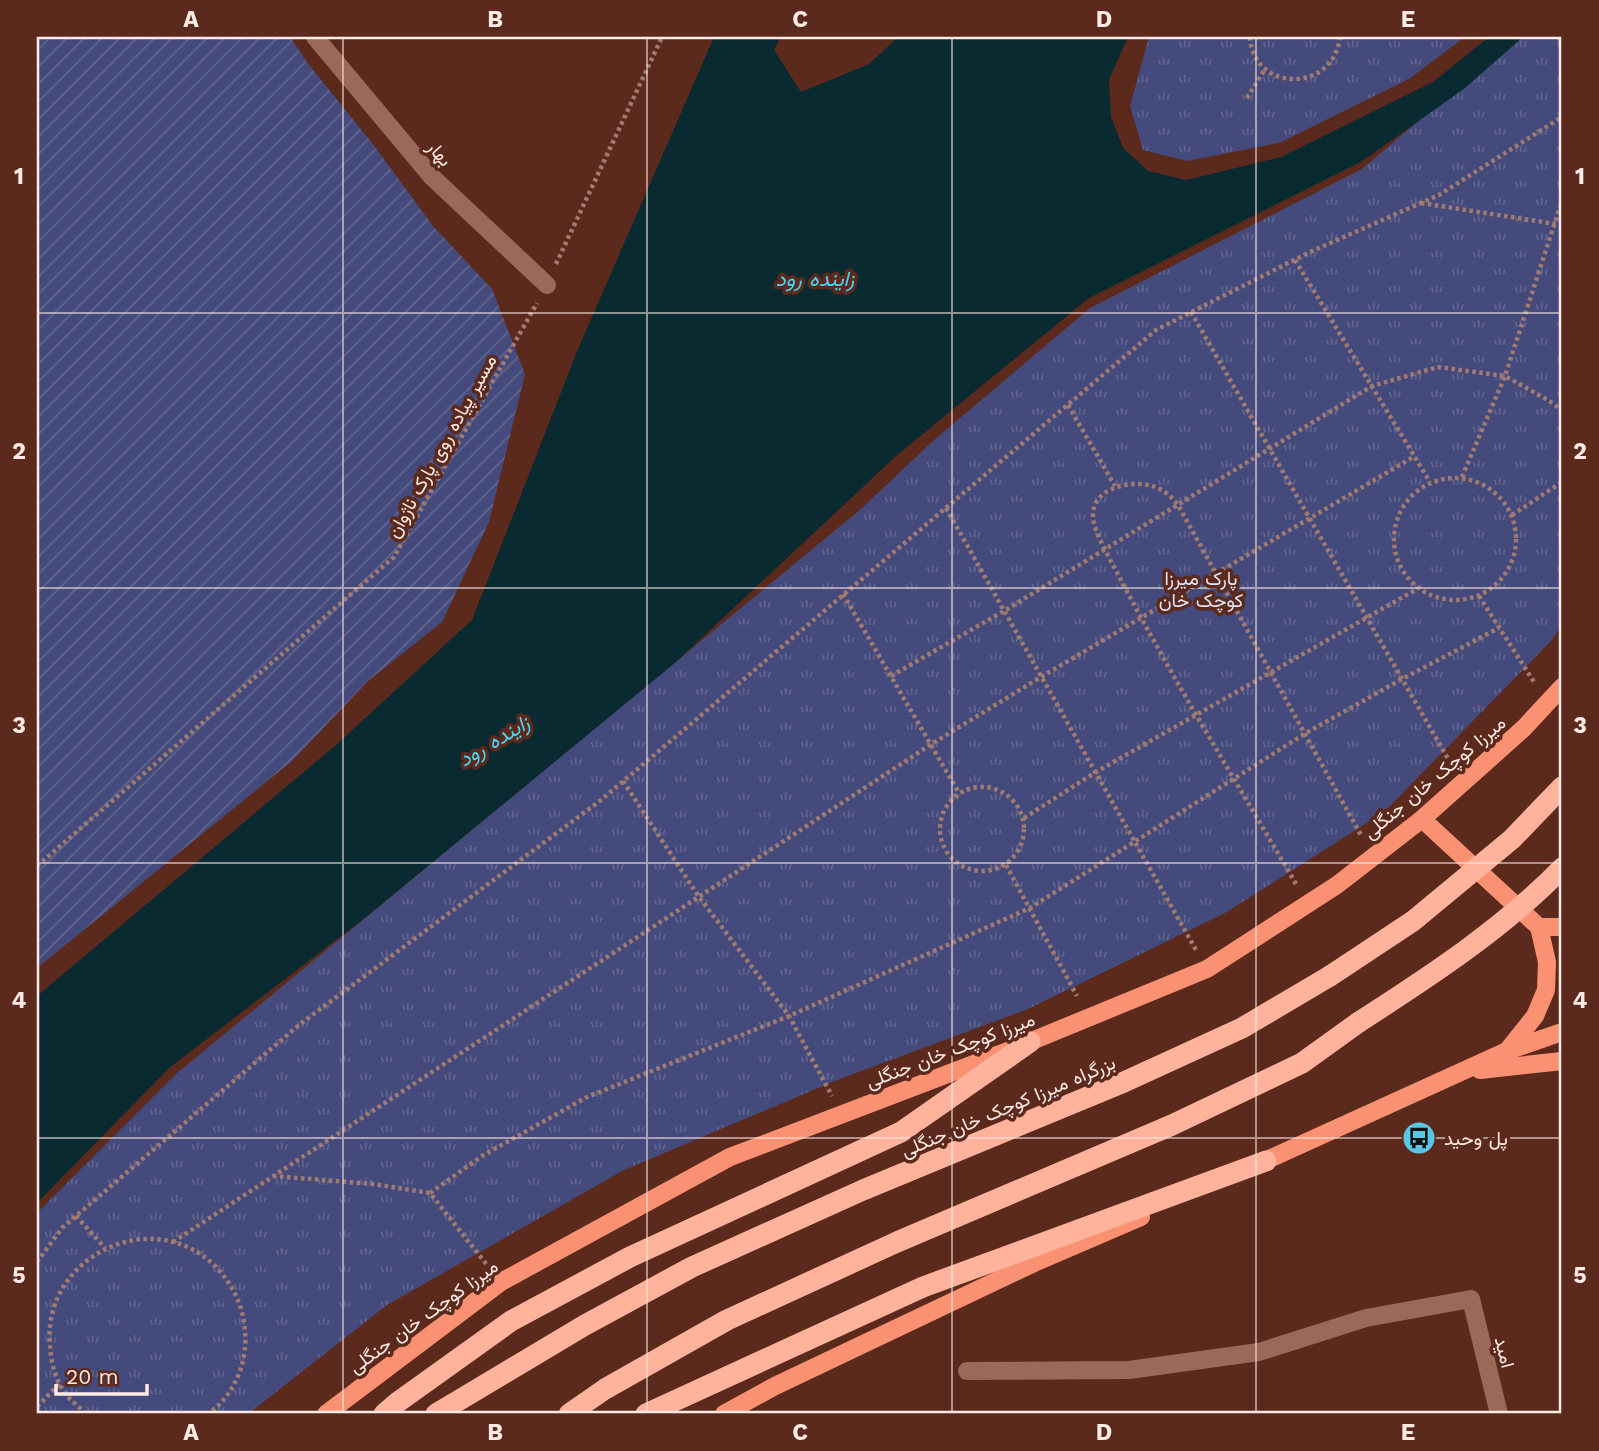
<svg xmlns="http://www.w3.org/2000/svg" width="1599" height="1451" font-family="'Work Sans',Vazirmatn,sans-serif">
<defs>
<pattern id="grass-tufts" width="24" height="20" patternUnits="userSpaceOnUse" patternTransform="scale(1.75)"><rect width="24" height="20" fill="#444a7b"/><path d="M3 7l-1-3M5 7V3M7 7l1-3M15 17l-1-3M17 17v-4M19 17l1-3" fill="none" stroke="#60648e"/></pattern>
<pattern id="garden-furrows" width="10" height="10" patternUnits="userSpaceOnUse" patternTransform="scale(1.75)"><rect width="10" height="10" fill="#444a7b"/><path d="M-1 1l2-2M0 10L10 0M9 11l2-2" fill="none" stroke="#60648e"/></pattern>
</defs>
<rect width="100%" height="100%" fill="#5c2a1c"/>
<g fill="url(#grass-tufts)">
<polygon points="1149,37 1465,37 1409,79 1279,143 1187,161 1143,150 1130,106"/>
<polygon points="1517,37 1562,37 1562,625 1551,641 1384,812 1225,913 1028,1009 837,1080 624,1170 387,1305 248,1414 37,1414 37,1213 176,1074 861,509 933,441 1090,308 1362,169"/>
</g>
<polygon fill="url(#garden-furrows)" points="37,37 290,37 309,65 372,143 433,226 492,289 525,374 489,522 442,622 368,681 292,761 37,968"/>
<polygon fill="#0a2a32" points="714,37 781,37 774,50 801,92 869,64 898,37 1128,37 1109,80 1111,117 1123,148 1148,171 1186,180 1281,157 1433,82 1489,37 1523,37 1465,88 1361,162 1089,298 896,456 676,662 366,917 169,1068 37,1203 37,996 336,745 472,620 578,349"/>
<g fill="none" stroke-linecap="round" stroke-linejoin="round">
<g stroke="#a17b71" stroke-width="4.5" stroke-dasharray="3.5 3.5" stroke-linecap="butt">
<path d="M 1250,37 C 1253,93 1334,93 1340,37"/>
<polyline points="1558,37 1562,42"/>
<polyline points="1247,98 1265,69"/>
<polyline points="1421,203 1562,225"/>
<polyline points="1295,260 1430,482"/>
<polyline points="556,264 662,37"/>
<polyline points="1191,312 1451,764"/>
<polyline points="1068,405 1115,486"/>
<polyline points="1462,477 1505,376 1562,201"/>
<circle cx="1455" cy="539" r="61"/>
<polyline points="946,508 1196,950"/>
<polyline points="1512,515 1562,482"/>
<polyline points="843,594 959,793"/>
<polyline points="1479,596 1534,682"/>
<polyline points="891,676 1004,611 1372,386 1438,367 1505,376 1548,400 1562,410"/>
<polyline points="623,781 699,897 789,1016 832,1096"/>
<circle cx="982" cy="829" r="42"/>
<polyline points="1024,818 1096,772 1417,589"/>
<polyline points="1006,865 1077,996"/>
<polyline points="37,866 394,557 537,303"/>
<path d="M 1296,884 C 1237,783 1175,683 1121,580 C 1114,566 1093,531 1093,517 C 1092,492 1118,484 1138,484 C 1156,484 1168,492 1178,505 L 1362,837"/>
<polyline points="273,1176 373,1184 430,1193 487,1265"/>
<polyline points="430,1193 482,1156 587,1097 789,1016 1030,908 1306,733 1402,679 1499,628"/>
<polyline points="76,1216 105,1248"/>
<polyline points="173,1242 930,745 1041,677 1415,456"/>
<polyline points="37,1262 62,1228 299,1025 601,800 1156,330 1310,252 1439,195 1562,117"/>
<polyline points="38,1414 38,1406 60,1383"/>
<path d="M 86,1414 C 80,1408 73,1402 67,1396 C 56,1382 51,1363 50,1346 C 41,1258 151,1203 215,1266 C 233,1285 243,1305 245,1331 C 248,1362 234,1396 208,1414"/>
</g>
<g stroke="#9c6859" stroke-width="18">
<polyline points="315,37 432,177 547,285"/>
<polyline points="967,1371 1129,1370 1259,1352 1366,1318 1471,1299 1499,1414"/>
</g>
<g stroke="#fa9173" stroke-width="18">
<polyline points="1422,819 1539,927 1547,962 1546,990 1535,1016 1507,1051"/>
<polyline points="1539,927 1562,927"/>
<polyline points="1480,1070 1562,1061"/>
<polyline points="1256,1165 1507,1051 1562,1032"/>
<polyline points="326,1414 501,1282 730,1157 1000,1054 1207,969 1337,885 1422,819 1524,728 1562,687"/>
<polyline points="724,1414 775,1386 1034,1263 1141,1217"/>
</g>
<g stroke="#ffb39d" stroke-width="21">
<polyline points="384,1414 398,1402 511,1321 630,1257 901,1132 1030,1042"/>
<polyline points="436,1414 585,1325 692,1267 863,1190 1124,1082 1242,1028 1330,976"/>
<polyline points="569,1414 605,1389 727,1320 897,1242 1172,1125 1302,1063 1359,1022"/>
<polyline points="646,1414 923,1287 1266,1161"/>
</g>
<g stroke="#ffb39d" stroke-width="21">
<polyline points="1330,976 1413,921 1512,839 1562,787"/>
<path d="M 1359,1022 C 1429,977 1504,928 1562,868"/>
</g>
</g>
<path fill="none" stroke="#ffeae5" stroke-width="2" stroke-opacity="0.55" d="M 343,37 L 343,1414M 647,37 L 647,1414M 952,37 L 952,1414M 1256,37 L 1256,1414M 37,313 L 1562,313M 37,588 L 1562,588M 37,863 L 1562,863M 37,1138 L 1562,1138"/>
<defs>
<symbol id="bus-disc" viewBox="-11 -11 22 22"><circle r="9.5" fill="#58c8e4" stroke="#5c2a1c"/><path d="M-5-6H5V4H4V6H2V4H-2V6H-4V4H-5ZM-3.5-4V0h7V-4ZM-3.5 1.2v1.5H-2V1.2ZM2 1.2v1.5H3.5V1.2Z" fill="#111"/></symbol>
</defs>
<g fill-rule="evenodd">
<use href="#bus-disc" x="1400" y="1119" width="38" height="38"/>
</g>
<g text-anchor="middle" stroke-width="7" stroke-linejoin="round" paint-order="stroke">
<g font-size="19" fill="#ffeae5" stroke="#5c2a1c">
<text transform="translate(440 153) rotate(49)" y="7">بهار</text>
<text transform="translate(441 446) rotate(-61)" y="7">مسیر پیاده روی پارک ناژوان</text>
<text transform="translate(1434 777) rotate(-40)" y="7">میرزا کوچک خان جنگلی</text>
<text transform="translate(950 1050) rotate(-21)" y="7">میرزا کوچک خان جنگلی</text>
<text transform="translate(1008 1106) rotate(-23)" y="7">بزرگراه میرزا کوچک خان جنگلی</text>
<text transform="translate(423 1316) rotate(-36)" y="7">میرزا کوچک خان جنگلی</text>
<text transform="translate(1505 1352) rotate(76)" y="7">امید</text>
</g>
<g font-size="19" fill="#dee2f5" stroke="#5c2a1c">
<text x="1201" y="585">پارک میرزا<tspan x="1201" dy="22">کوچک خان</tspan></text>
</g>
<g font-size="19" fill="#ffeae5" stroke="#5c2a1c" text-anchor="start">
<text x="1444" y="1145">پل وحید</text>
</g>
<g font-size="21" font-style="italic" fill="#45d7f8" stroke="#5c2a1c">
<text x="815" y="286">زاینده رود</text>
<text transform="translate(494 741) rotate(-31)" y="7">زاینده رود</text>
</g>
</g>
<rect width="1599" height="1451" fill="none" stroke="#5c2a1c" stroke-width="77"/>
<path d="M56 1384v10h91v-10" fill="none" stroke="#ffeae5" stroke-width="3.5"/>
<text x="66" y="1384" font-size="21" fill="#ffeae5" stroke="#5c2a1c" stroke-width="5" paint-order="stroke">20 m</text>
<rect x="38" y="38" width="1522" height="1374" fill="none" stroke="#ffeae5" stroke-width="2.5"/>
<g font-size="23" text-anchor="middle" font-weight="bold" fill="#ffeae5">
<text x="191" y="27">A</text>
<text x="495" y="27">B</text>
<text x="800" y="27">C</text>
<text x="1104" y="27">D</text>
<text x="1408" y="27">E</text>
<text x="19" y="184">1</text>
<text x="1580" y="184">1</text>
<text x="19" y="459">2</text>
<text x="1580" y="459">2</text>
<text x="19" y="733">3</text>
<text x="1580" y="733">3</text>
<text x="19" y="1008">4</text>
<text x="1580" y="1008">4</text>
<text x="19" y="1283">5</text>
<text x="1580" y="1283">5</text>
<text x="191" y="1440">A</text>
<text x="495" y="1440">B</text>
<text x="800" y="1440">C</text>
<text x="1104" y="1440">D</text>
<text x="1408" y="1440">E</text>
</g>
</svg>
